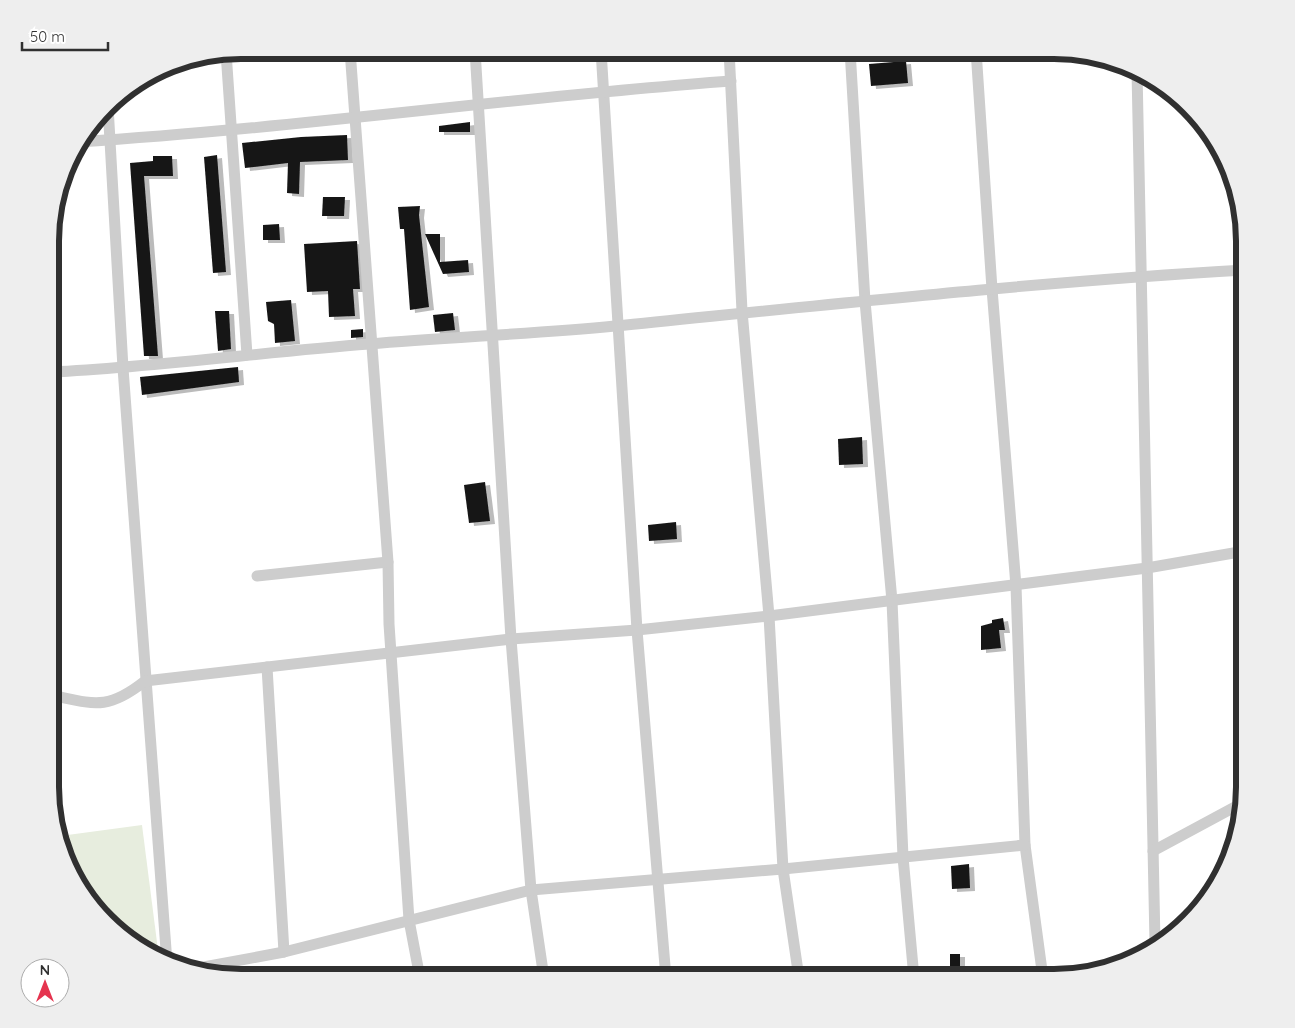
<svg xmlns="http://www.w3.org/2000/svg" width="1295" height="1028" font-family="Quicksand,sans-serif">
<defs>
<filter id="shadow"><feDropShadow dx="5" dy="3" stdDeviation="0" flood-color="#0004"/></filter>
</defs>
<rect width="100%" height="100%" fill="#fff"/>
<polygon fill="#e7edde" points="142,825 159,958 115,930 70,871 60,836"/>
<g fill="#171717" filter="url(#shadow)">
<polygon points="906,61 908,83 871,86 869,64"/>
<polygon points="470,122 470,132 439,132 439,126"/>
<polygon points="347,135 348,160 300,162 299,194 287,193 288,163 245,168 242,143 301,137"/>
<polygon points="217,155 226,272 213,273 204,157"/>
<polygon points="153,156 172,156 173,176 144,176 158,356 144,356 130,163 153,161"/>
<polygon points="323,197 345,197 344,216 322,216"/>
<polygon points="420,206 419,215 429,307 410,310 404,229 400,229 398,207"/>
<polygon points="279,224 280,240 263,240 263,225"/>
<polygon points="425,234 440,234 440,262 468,260 469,272 443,274"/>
<polygon points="357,241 360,289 353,289 355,316 329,317 328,291 307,292 304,244"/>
<polygon points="291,300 295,341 275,343 274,324 268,321 266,302"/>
<polygon points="215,311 229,311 231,349 218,351"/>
<polygon points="453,313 455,330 435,332 433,315"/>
<polygon points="363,329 363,337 351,338 351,330"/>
<polygon points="238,367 239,382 142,395 140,377"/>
<polygon points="862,437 863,464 839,465 838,439"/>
<polygon points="485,482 490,521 469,523 464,485"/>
<polygon points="676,522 677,539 649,541 648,525"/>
<polygon points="1003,618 1005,630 999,630 1001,648 981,650 981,626 992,623 992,620"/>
<polygon points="969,864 970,888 952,889 951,866"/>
<polygon points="950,954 960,954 960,966 950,967"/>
</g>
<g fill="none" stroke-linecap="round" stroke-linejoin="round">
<g stroke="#cdcdcd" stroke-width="11">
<polyline points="350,50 388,562 389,624 409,920 420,978"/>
<polyline points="475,50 511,639 531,890 544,978"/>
<polyline points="601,50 637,630 666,978"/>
<polyline points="729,50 742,311 769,616 783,869 799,978"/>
<polyline points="850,50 865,301 892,601 903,857 914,978"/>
<polyline points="976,50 992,289 1016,586 1025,845 1043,978"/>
<polyline points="226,52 247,355"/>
<polyline points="1137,71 1155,943"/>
<polyline points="108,106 123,368 167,963"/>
<path d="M 78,142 C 297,128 513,97 731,81"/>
<path d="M 51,372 C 158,367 263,352 369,344 C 451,337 533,334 615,326 C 825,305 1035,282 1245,270"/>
<polyline points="257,576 388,562"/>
<polyline points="267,667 284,952"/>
<path d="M 51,695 C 94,704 107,711 145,681 L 511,639 L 637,630 L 769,616 L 1147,568 L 1245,551"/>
<polyline points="1153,851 1244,802"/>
<polyline points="193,969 284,952 531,890 783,869 1025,845"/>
</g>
</g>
<path d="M0 0H1295V1028H0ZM241 59H1054A182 182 0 0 1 1236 241V787A182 182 0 0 1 1054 969H241A182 182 0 0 1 59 787V241A182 182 0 0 1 241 59Z" fill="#eee" fill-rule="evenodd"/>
<path fill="none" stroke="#303030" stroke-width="6" d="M241 59H1054A182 182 0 0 1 1236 241V787A182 182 0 0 1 1054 969H241A182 182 0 0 1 59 787V241A182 182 0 0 1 241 59Z"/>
<g transform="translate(45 983)"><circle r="24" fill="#ffffff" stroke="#acacac"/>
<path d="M0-4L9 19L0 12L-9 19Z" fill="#e5344f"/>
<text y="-8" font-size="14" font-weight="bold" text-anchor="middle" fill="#303030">N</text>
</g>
<path d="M22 42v8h86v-8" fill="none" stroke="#303030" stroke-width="2.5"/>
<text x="30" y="42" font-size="15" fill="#303030" stroke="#ffffff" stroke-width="4" paint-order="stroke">50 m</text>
</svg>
